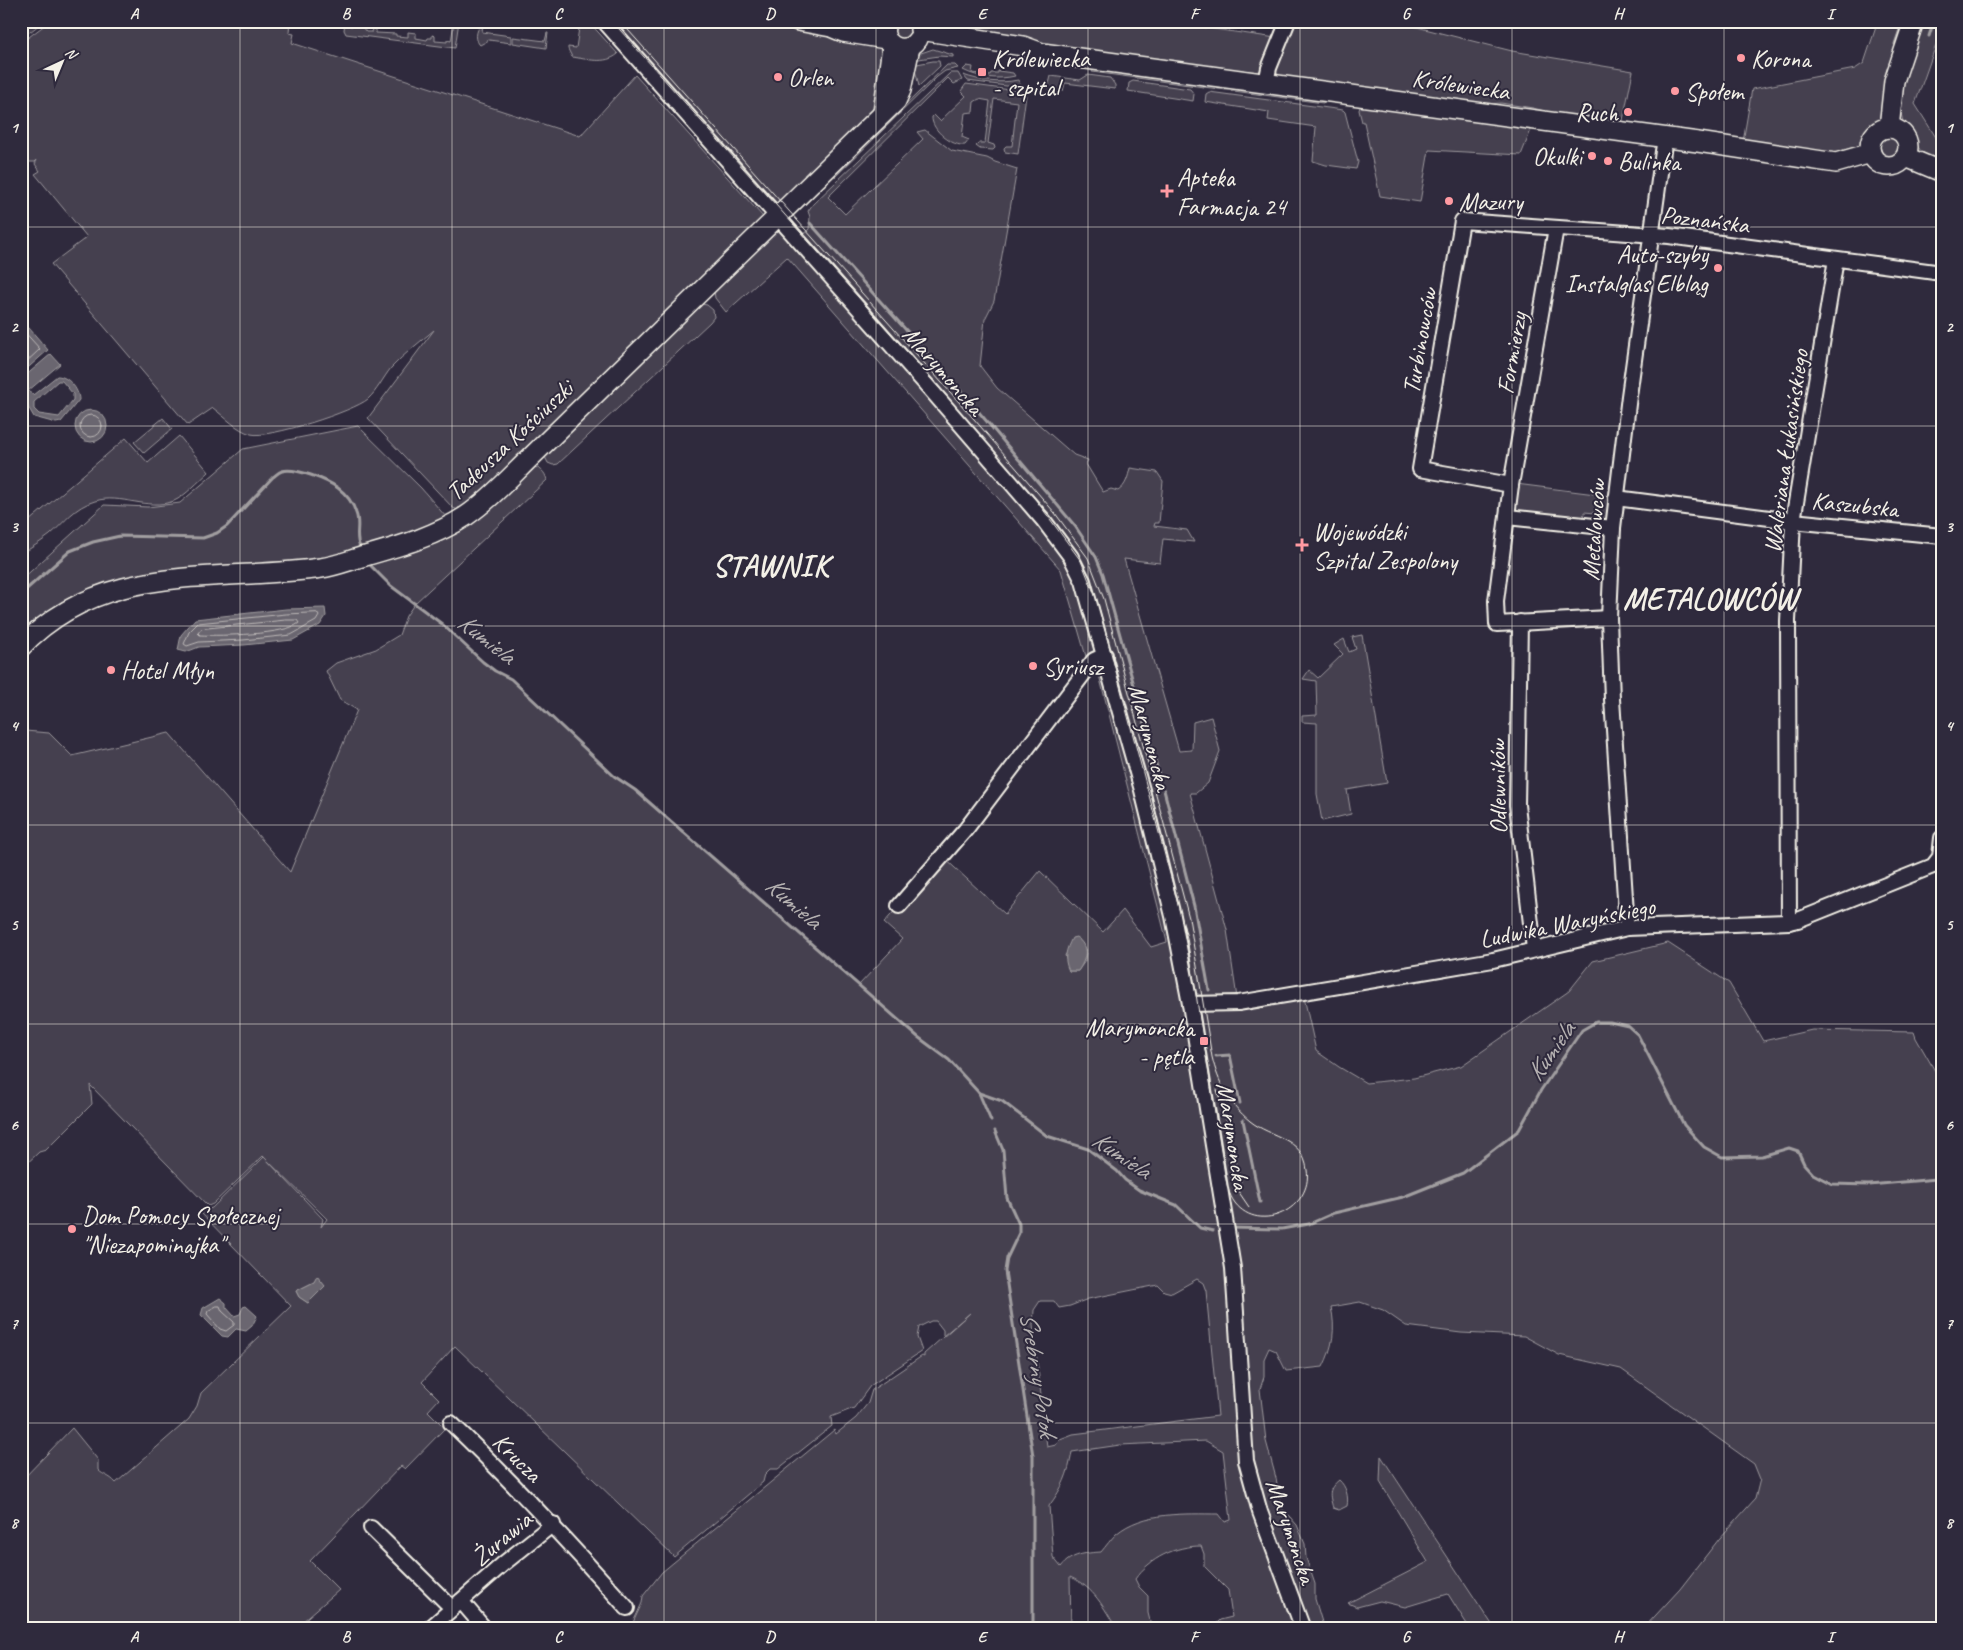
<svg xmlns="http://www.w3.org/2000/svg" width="1963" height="1650" font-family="Caveat,sans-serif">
<rect width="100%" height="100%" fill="#2f2a3d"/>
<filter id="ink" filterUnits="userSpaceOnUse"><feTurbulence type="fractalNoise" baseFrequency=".02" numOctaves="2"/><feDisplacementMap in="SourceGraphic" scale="10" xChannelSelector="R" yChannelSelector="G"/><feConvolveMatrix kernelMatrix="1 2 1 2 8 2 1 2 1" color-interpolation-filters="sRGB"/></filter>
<g filter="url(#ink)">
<g fill="#454050" stroke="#9c989c" fill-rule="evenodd">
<polygon points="21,21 44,21 21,39"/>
<path d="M 50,21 L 290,21 L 289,33 L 294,34 L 292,43 L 580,136 L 635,75 L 764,218 L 518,460 L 461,511 L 459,507 L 458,510 L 453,508 L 368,418 L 434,330 C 420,342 404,354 391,368 C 383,378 377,391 368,399 C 354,411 268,439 251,434 C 237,430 225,417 213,408 L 188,425 L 51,264 L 87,237 L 35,174 L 40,171 L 35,164 L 37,160 L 35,162 L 28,162 L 21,153 L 21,43 Z"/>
<polygon points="345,21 350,22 350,26 362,27 366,32 372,32 373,28 376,28 376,33 396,34 396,36 408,37 408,32 416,33 416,38 427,40 428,38 432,38 432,35 435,36 435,41 447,42 447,40 451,41 454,23 443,21 459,21 455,48 346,34 344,30"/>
<path d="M 572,21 L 588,21 L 618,54 C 605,65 587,59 572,57 L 568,49 L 568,47 L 576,48 L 579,28 L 571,26 Z"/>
<polygon points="609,21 763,21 786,24 878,46 882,52 879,105 812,172 809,170 804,175 806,178 777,207"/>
<polygon points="927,21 1159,21 1276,38 1264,67 1257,73 1112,56"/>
<polygon points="1294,21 1405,21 1405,24 1512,51 1633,71 1622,125 1575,119 1533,108 1501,103 1478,105 1279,77 1275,69"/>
<polygon points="1878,21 1908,21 1883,91 1880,117 1877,126 1861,145 1828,155 1743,142 1752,89 1855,69 1864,63"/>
<path d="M 1925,21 L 1942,21 L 1942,28 L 1915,104 L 1942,147 L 1942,164 C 1927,158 1918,150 1911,136 C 1910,132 1906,130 1905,126 C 1891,99 1913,47 1925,21 Z"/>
<circle cx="902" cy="31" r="9"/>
<path d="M 483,23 L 482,32 L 511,36 L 511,43 L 489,40 L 480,45 L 479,44 C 474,37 477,28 483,23 Z"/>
<polygon points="547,33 548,33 546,48 513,43 513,37 545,41"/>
<polygon points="933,49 953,55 953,57 939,56 912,60 918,54"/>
<polygon points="933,61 939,61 940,66 919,86 915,70 917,64"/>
<polygon points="947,65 955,65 958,68 945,71 937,77 835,177 836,172"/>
<path d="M 967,66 L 973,67 L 972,73 L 990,75 L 991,73 L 998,73 L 998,71 L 1013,73 L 1015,76 C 999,80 978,78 963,70 Z"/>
<polygon points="1096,66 1327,97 1323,103 1092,72"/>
<path d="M 950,73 L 958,73 L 962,80 L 954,84 L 948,78 L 828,197 L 845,214 L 923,139 L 917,132 L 925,130 L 952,151 L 987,158 L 995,162 L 1017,169 L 994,301 L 985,319 L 980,366 L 997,388 L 1074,455 L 1088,460 L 1086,464 L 1103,492 L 1111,489 L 1118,491 C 1126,486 1128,477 1130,468 L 1157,472 L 1163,481 L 1159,523 L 1155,523 L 1154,526 L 1187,530 L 1194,542 L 1163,539 L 1160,563 L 1124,559 L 1179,751 L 1192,750 L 1193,722 L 1211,717 L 1220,751 L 1208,783 L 1196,793 L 1190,793 L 1227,930 L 1237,998 C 1224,997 1203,1001 1193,990 L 1090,588 L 801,236 L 809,229 L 810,217 L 808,211 L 813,204 Z"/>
<path d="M 963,75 C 981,81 999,84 1018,80 L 1022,88 L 968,81 Z"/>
<polygon points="1088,75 1110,78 1115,85 1115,89 1065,83 1063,91 1048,88 1051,76 1080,80"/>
<polygon points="1133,81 1190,89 1194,94 1193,101 1128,91 1129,83"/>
<path d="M 966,84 L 1018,91 L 1026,95 L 1018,154 L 1005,152 L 1004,148 L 1006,146 L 1012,146 L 1017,102 L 994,99 L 988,143 L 994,145 L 995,148 L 993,150 L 980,149 L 976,146 L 979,143 L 985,143 L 990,101 L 979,99 L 974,102 L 973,112 L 965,113 L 962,137 L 969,140 L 965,145 C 953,147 931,130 932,117 L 934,115 L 940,121 L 966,96 L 961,91 Z"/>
<polygon points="1209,92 1343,110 1345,112 1358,162 1356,169 1326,165 1313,161 1316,127 1268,120 1269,112 1205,102 1206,94"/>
<polygon points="1361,104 1533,125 1521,155 1429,150 1420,202 1380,196 1364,122 1362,122 1359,110"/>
<circle cx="1890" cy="147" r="10"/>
<path d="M 777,229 L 1015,493 L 1072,569 L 1199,1014 L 1203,1008 L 1304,997 L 1316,1051 L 1339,1067 L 1366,1083 L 1414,1078 L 1461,1066 L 1569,991 L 1593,961 L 1668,943 L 1729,983 L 1763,1041 L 1812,1030 L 1914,1032 L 1916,1038 L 1942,1083 L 1942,1629 L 1643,1629 L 1680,1589 L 1719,1539 L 1755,1499 L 1760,1479 L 1754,1464 L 1621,1369 L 1559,1355 L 1524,1336 L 1461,1333 L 1406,1326 L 1383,1310 L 1360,1302 L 1331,1307 C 1336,1329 1333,1347 1323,1367 L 1286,1371 L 1276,1351 L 1269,1348 L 1264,1359 L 1264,1377 L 1260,1389 L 1266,1441 L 1276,1478 L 1281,1507 L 1297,1525 L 1305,1544 L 1306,1558 L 1315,1584 L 1315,1599 L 1324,1629 L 1211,1629 L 1220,1620 L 1232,1617 L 1228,1590 L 1204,1566 L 1204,1554 L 1201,1546 C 1175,1546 1150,1558 1135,1579 L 1139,1587 L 1148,1596 L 1148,1613 L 1152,1629 L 1117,1629 C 1103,1607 1095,1588 1070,1577 L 1071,1629 L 630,1629 L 642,1603 L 643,1596 L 662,1572 L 834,1430 L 836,1434 L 856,1418 L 868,1403 L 872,1390 L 922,1356 L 924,1357 L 924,1354 L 970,1313 L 943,1336 L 943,1330 L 936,1321 L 931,1321 L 919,1327 L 917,1337 L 922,1351 L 870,1386 L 854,1408 L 831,1417 L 832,1426 L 778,1469 L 770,1469 L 765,1474 L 763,1482 L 674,1557 L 455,1346 L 422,1382 L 439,1399 L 428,1411 L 445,1428 L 405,1469 L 401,1466 L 310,1561 L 339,1590 L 294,1629 L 21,1629 L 21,1481 L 72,1428 L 98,1460 L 98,1470 C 104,1476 109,1475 116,1483 L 189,1419 L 197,1406 L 201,1393 L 291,1306 L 200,1212 L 212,1208 L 264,1157 L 323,1219 L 321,1227 L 327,1219 L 263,1156 L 213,1204 L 208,1206 L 90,1085 L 92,1104 L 46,1150 L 39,1152 L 21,1169 L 21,725 L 25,731 L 49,733 L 72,756 L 169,733 L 290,872 L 357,710 L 340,700 L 326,671 L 336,663 L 376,649 L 399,635 L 406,616 L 415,603 L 391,586 L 368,561 L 407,549 L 532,467 C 540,467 545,472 547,480 L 415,603 L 442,624 L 483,662 L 495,671 L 511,679 L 614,776 L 635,790 L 859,985 L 902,939 L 884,923 L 942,856 L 1005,914 L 1040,871 L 1103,932 L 1123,910 L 1151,947 L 1167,942 L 1098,671 L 1087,660 L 1061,570 L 787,257 L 726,312 L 715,298 L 714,291 ZM 1079,939 L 1086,951 L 1085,961 L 1078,971 L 1069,971 L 1065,955 ZM 1197,1279 L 1203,1283 L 1206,1291 L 1218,1416 L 1073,1434 L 1060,1439 L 1056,1445 L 1047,1447 L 1033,1325 L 1034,1310 L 1040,1301 L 1054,1301 L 1059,1308 L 1070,1306 L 1088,1299 L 1158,1285 L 1164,1291 L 1172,1293 ZM 314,1282 L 325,1286 L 308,1303 L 299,1297 L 296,1291 ZM 1206,1441 L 1223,1451 L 1231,1520 L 1225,1522 L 1219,1514 C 1186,1514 1143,1511 1116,1534 C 1111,1539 1106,1546 1101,1552 C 1085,1553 1071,1554 1061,1567 L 1053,1557 L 1049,1506 C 1063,1487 1068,1475 1072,1452 L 1120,1445 Z"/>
<polygon points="701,304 707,305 713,310 714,317 710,322 558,464 553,465 548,463 545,457 546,451 694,305"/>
<polygon points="163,418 172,429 144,453 134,442"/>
<polygon points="358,426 421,488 446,517 429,526 335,559 170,573 21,638 21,580 104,505 148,507 180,503 243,449"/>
<path d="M 179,436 L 209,472 C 200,480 184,497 174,501 C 147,511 121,493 95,501 C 74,507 65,522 50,535 C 41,542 31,548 21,554 L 21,528 L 126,438 L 148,463 Z"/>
<polygon points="1516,484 1611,496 1607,518 1603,521 1596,521 1596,513 1584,512 1583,520 1518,511 1514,505"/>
<polygon points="1362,635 1387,783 1347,790 1351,814 1322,821 1317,794 1317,723 1302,722 1302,716 1317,715 1316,681 1303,679 1309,670 1318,678 1343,654 1334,645 1344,639 1349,652 1356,649 1352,637"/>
<polygon points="1381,1456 1495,1629 1470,1629 1448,1594 1405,1607 1380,1601 1357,1607 1348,1603 1428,1562 1380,1482"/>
<path d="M 1339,1480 C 1346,1486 1349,1497 1347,1506 L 1339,1510 L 1333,1508 C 1329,1494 1328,1489 1339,1480 Z"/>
</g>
<g fill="#6a6670" stroke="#a19ea0" fill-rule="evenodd">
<polygon points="21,323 29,328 48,350 21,374"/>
<path d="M 51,354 L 60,364 L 28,391 L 33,395 L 57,376 C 68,376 79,389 79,400 L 61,422 L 56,423 L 34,417 L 21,395 L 21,376 L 24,377 ZM 58,381 L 62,381 L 73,394 L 73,400 L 59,417 L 39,414 L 34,409 L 34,402 Z"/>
<circle cx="91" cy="426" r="16"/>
<polygon points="325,608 326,616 320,625 293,640 244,645 199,647 186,652 178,650 181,635 195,619 286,609"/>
<path d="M 1076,937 C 1090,947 1086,959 1078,971 L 1069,971 C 1063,958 1066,950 1072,938 Z"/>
<polygon points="317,1276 325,1286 308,1303 299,1297 296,1291 314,1282"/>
<polygon points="220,1298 226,1303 226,1307 234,1316 240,1314 243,1307 246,1306 257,1316 252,1326 246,1331 236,1329 228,1337 222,1336 201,1315 203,1308"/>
</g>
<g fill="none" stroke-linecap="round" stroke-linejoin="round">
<g stroke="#bdb9b8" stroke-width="1">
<polyline points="21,328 40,349 21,367"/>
<circle cx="91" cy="426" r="11"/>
<polygon points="317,613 319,616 316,621 291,635 243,640 199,642 187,646 184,644 189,632 198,623 286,614"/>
<path d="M 286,620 L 297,620 L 299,623 C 285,635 221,636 200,635 L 198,633 L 201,629 Z"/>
<polygon points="217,1306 220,1306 222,1311 234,1322 234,1325 226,1331 220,1329 207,1314 208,1311"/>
</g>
<g stroke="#a19ea0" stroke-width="3">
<polyline points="1929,36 1934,21"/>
<polyline points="1895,44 1903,21"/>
<polyline points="810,223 967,398 1075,526 1096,557 1103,574 1159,775"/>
<polyline points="370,565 391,586 442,624 483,662 495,671 511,679 614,776 635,790 918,1037 949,1060 979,1093 1002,1101 1047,1136 1088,1149 1117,1171 1125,1180 1139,1190 1176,1205 1200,1228 1213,1231"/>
<path d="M 21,594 L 70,551 L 93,542 L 120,536 L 203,538 L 217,533 L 227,526 L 273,477 C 276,475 278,472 282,471 C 295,467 327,480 338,488 C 346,494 353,503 356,513 C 361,525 354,536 360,547"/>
<polyline points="1164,790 1194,906 1209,990"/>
<polyline points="1216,1056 1230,1055 1240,1103"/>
<polyline points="979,1093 991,1121"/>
<polyline points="1243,1120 1260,1202"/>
<polyline points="995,1131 1003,1150 1007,1198 1019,1224 1019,1233 1007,1258 1005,1271 1033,1456 1033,1629"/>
<polyline points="1231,1228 1282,1229 1309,1224 1334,1213 1403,1197 1463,1173 1519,1130 1541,1090 1582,1030 1596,1022 1610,1022 1628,1026 1638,1035 1684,1125 1704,1147 1722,1157 1762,1156 1789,1148 1798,1151 1804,1164 1813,1174 1832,1184 1869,1185 1937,1179 1942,1176"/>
</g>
<defs>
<g id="street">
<polyline points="604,21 931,390 1044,521 1071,557 1083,581 1142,790 1173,916 1190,1004 1233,1268 1246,1461 1260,1512 1303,1629"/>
<polyline points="1266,83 1269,68 1288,21"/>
<polyline points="1556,228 1511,485 1496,601 1497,624 1609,618"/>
<polyline points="1511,485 1420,469 1462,221 1669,236 1942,273"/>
<polyline points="1616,498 1793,521 1942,536"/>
<polyline points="1507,517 1613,528"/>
<polyline points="1520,622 1517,805 1534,949"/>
<polyline points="899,906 966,829 1094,660 1105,655"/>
<polyline points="1789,922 1788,621 1793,521 1836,259"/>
<polyline points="1627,928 1612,699 1609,618 1613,528 1629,396 1665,137"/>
<polyline points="1190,1004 1238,1003 1428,971 1493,960 1627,928 1789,922 1798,920 1933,866 1940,857 1942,838"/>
<path d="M 451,1423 C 513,1482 570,1544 627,1608"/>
<polyline points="371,1528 452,1608"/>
<polyline points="461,1601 485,1629"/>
<polyline points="429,1629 503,1564 553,1524"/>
</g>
<g id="secondary">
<polyline points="798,21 831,27 843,32 886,39"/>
<path d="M 887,21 C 876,43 905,59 918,39"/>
<polyline points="920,30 1023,46 1042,53 1698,142 1836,163 1871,153"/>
<polyline points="883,113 892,46"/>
<polyline points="1889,128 1894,81 1914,21"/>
<circle cx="1889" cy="147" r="19"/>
<polyline points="1906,157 1942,172"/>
<path d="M 21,647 C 104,560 214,583 321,568 C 336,566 350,560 365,556 C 400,546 436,536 466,516 C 491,499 512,475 534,454 L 896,101 L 901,90 L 910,47"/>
</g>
</defs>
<use href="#street" stroke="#f4f1e8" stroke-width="18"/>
<use href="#secondary" stroke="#f4f1e8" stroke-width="22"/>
<use href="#street" stroke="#2f2a3d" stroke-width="14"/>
<use href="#secondary" stroke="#2f2a3d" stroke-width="19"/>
<g stroke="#f4f1e8" stroke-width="1">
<path d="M 612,21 L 965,417 L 1036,500 L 1081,561 L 1097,600 L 1187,938 L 1225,1175 C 1227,1185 1229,1195 1235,1203 C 1260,1235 1313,1208 1307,1170 C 1303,1137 1271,1138 1250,1121 C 1229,1104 1218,1082 1212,1057 L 1189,918 L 1104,599 L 1088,558 L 1055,513 L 974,419 L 620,21"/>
<polyline points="1217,1090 1228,1125 1235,1162 1241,1181"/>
<polyline points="1230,1172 1236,1188 1249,1207"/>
</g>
</g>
</g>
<path fill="none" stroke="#f4f1e8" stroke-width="1" stroke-opacity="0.55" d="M 240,21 L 240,1629M 452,21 L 452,1629M 664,21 L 664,1629M 876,21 L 876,1629M 1088,21 L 1088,1629M 1300,21 L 1300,1629M 1512,21 L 1512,1629M 1724,21 L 1724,1629M 21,227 L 1942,227M 21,426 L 1942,426M 21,626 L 1942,626M 21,825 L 1942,825M 21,1024 L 1942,1024M 21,1224 L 1942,1224M 21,1423 L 1942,1423"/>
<g fill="#ff9aa2" stroke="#2f2a3d" stroke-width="2">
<circle cx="1741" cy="58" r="5"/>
<rect x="977" y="67" width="10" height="10" rx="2.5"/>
<circle cx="778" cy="77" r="5"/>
<circle cx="1675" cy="91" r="5"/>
<circle cx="1628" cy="112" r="5"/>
<circle cx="1592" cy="156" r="5"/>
<circle cx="1608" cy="161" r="5"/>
<path d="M1164.5 183.5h5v5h5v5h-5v5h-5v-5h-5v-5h5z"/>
<circle cx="1449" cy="201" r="5"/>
<circle cx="1718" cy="268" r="5"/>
<path d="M1299.5 537.5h5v5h5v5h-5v5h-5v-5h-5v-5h5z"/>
<circle cx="1033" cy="666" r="5"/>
<circle cx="111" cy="670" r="5"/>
<rect x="1199" y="1036" width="10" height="10" rx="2.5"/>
<circle cx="72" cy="1229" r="5"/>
</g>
<g text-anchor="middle" stroke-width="4" stroke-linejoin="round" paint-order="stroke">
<g font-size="25" fill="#f4f1e8" stroke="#2f2a3d" text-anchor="start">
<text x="992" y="67">Królewiecka<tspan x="992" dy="29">- szpital</tspan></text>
<text x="1751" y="67">Korona</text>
<text x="788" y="86">Orlen</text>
<text x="1685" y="100">Społem</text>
<text x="1618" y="121" text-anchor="end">Ruch</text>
<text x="1582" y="165" text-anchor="end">Okulki</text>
<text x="1618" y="170">Bulinka</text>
<text x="1177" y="186">Apteka<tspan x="1177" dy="29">Farmacja 24</tspan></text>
<text x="1459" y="210">Mazury</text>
<text x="1708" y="263" text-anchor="end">Auto-szyby<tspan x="1708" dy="29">Instalglas Elbląg</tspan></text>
<text x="1313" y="540">Wojewódzki<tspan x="1313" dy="29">Szpital Zespolony</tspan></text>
<text x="1043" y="675">Syriusz</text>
<text x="121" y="679">Hotel Młyn</text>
<text x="1194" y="1036" text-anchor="end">Marymoncka<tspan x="1194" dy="29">- pętla</tspan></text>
<text x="82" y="1224">Dom Pomocy Społecznej<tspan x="82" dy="29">"Niezapominajka"</tspan></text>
</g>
<g font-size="25" fill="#f4f1e8" stroke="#2f2a3d">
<text transform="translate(1461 84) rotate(8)" y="9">Królewiecka</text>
<text transform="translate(1705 219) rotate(7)" y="9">Poznańska</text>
<text transform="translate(1419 341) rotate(-80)" y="9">Turbinowców</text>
<text transform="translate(1511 353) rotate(-80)" y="9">Formierzy</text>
<text transform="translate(944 370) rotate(49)" y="9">Marymoncka</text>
<text transform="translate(509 440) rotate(-43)" y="9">Tadeusza Kościuszki</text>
<text transform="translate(1785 451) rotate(-82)" y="9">Waleriana Łukasińskiego</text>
<text transform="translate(1855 504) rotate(6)" y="9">Kaszubska</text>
<text transform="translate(1593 530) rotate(-86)" y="9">Metalowców</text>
<text transform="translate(1151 737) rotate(75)" y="9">Marymoncka</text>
<text transform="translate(1497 787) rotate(-91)" y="9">Odlewników</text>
<text transform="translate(1567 922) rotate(-11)" y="9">Ludwika Waryńskiego</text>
<text transform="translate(1234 1136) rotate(81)" y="9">Marymoncka</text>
<text transform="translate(518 1457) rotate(45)" y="9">Krucza</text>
<text transform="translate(1292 1531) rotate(71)" y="9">Marymoncka</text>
<text transform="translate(501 1538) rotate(-40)" y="9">Żurawia</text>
</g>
<g font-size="26" font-style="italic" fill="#b6b2b2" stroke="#2f2a3d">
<text transform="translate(487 638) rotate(38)" y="9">Kumiela</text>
<text transform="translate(794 902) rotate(41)" y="9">Kumiela</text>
<text transform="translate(1550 1051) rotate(-55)" y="9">Kumiela</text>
<text transform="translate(1122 1154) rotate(34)" y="9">Kumiela</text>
<text transform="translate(1039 1374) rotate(81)" y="9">Srebrny Potok</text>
</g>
<g font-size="30" font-weight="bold" letter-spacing="1" fill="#f4f1e8" stroke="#2f2a3d">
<text x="771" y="576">STAWNIK</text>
<text x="1710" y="609">METALOWCÓW</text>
</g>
</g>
<rect width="1963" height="1650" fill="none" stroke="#2f2a3d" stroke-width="55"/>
<g transform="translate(62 62) rotate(44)" stroke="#2f2a3d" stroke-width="4" paint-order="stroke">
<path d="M0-4L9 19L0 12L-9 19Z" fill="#f4f1e8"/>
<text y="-8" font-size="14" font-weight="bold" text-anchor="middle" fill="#f4f1e8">N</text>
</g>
<rect x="28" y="28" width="1908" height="1594" fill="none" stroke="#f4f1e8" stroke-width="2"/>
<g font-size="16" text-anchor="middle" font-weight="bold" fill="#f4f1e8">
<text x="134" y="19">A</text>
<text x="346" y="19">B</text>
<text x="558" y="19">C</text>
<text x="770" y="19">D</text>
<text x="982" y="19">E</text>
<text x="1194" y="19">F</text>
<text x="1406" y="19">G</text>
<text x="1618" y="19">H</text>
<text x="1830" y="19">I</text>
<text x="14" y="133">1</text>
<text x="1949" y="133">1</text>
<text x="14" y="332">2</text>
<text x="1949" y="332">2</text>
<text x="14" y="532">3</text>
<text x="1949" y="532">3</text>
<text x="14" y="731">4</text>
<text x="1949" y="731">4</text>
<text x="14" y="930">5</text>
<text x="1949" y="930">5</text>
<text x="14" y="1130">6</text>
<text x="1949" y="1130">6</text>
<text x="14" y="1329">7</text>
<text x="1949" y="1329">7</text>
<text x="14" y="1528">8</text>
<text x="1949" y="1528">8</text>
<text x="134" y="1642">A</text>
<text x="346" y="1642">B</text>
<text x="558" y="1642">C</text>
<text x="770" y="1642">D</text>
<text x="982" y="1642">E</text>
<text x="1194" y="1642">F</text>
<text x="1406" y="1642">G</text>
<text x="1618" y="1642">H</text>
<text x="1830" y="1642">I</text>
</g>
</svg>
